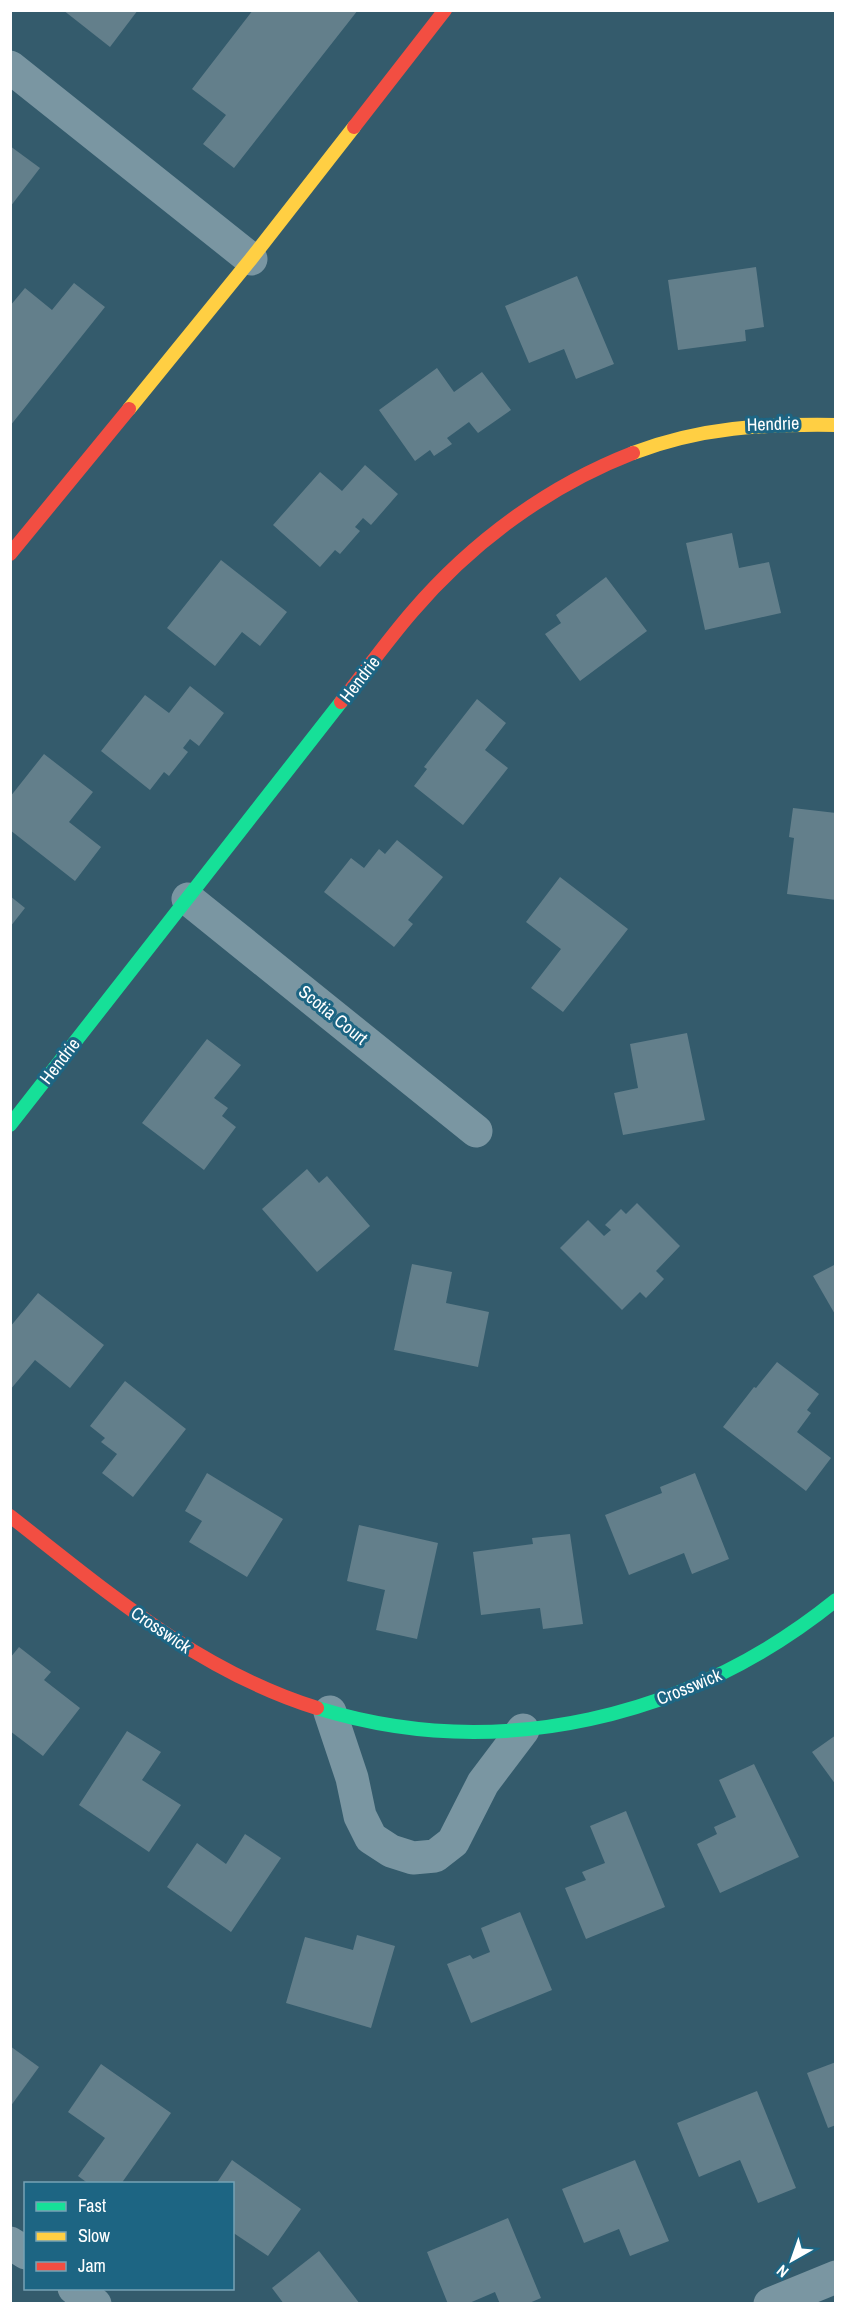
<svg xmlns="http://www.w3.org/2000/svg" width="846" height="2314" font-family="'Archivo Narrow',sans-serif">
<rect width="100%" height="100%" fill="#345b6c"/>
<g fill="#637f8b">
<polygon points="63,10 138,10 110,47"/>
<polygon points="253,10 358,10 234,168 203,144 226,115 192,89"/>
<polygon points="10,146 40,168 10,207"/>
<polygon points="756,267 764,327 745,330 746,341 678,350 668,280"/>
<polygon points="577,276 614,364 576,379 564,349 529,363 505,306"/>
<polygon points="74,283 105,307 10,426 10,306 25,288 52,310"/>
<polygon points="437,368 454,392 482,372 511,410 478,433 469,422 447,438 452,444 434,456 430,450 415,461 379,410"/>
<polygon points="365,465 398,494 371,525 363,518 355,527 360,531 340,554 335,550 320,567 273,525 320,472 342,491"/>
<polygon points="732,533 739,568 769,562 781,613 705,630 686,543"/>
<polygon points="221,560 287,612 260,646 242,632 215,666 167,628"/>
<polygon points="606,577 647,631 580,681 545,634 561,623 556,615"/>
<polygon points="190,686 224,713 199,746 190,739 183,748 188,752 169,776 164,772 150,790 101,751 145,695 169,713"/>
<polygon points="477,699 506,723 485,750 508,768 463,825 414,786 427,769 424,767"/>
<polygon points="44,754 93,792 69,822 101,847 75,881 10,830 10,797"/>
<polygon points="793,808 836,813 836,900 787,894 794,838 789,837"/>
<polygon points="397,840 443,877 408,920 413,924 394,947 324,892 351,858 364,868 379,849 385,854"/>
<polygon points="560,877 628,929 563,1012 531,988 561,949 526,922"/>
<polygon points="10,896 25,908 10,927"/>
<polygon points="687,1033 705,1120 623,1135 614,1093 638,1088 630,1044"/>
<polygon points="207,1039 241,1065 214,1098 228,1108 222,1116 236,1127 204,1170 142,1123"/>
<polygon points="307,1169 319,1183 327,1176 370,1226 317,1272 262,1209"/>
<polygon points="637,1203 680,1246 656,1271 664,1279 646,1298 640,1292 622,1310 560,1248 588,1220 604,1236 611,1230 605,1225 621,1209 626,1214"/>
<polygon points="412,1264 452,1272 446,1303 489,1312 478,1367 394,1350"/>
<polygon points="836,1264 836,1316 813,1276"/>
<polygon points="38,1293 104,1345 70,1388 35,1360 10,1390 10,1327"/>
<polygon points="777,1362 819,1394 807,1410 811,1413 797,1432 831,1458 806,1491 723,1427 754,1387 756,1388"/>
<polygon points="125,1381 186,1429 133,1497 102,1473 117,1454 101,1442 105,1438 90,1426"/>
<polygon points="207,1473 283,1519 247,1577 189,1542 202,1521 185,1511"/>
<polygon points="695,1473 729,1559 692,1574 684,1553 629,1575 605,1515 662,1493 660,1487"/>
<polygon points="359,1525 438,1543 417,1639 376,1630 385,1590 347,1581"/>
<polygon points="570,1534 583,1624 543,1629 540,1608 481,1615 473,1552 533,1544 532,1538"/>
<polygon points="19,1647 51,1672 44,1680 80,1708 43,1756 10,1731 10,1658"/>
<polygon points="127,1731 161,1752 142,1780 181,1805 149,1852 79,1805"/>
<polygon points="836,1735 836,1785 812,1752"/>
<polygon points="754,1764 799,1857 720,1893 697,1844 717,1834 714,1827 736,1817 719,1780"/>
<polygon points="626,1811 665,1907 586,1939 565,1888 586,1880 582,1872 605,1863 590,1826"/>
<polygon points="245,1834 281,1858 231,1932 167,1887 197,1843 226,1864"/>
<polygon points="520,1912 552,1990 471,2023 447,1964 470,1955 473,1959 490,1952 481,1928"/>
<polygon points="357,1935 395,1946 371,2028 286,2003 305,1937 353,1950"/>
<polygon points="10,2046 39,2067 10,2107"/>
<polygon points="836,2062 836,2125 828,2128 807,2073"/>
<polygon points="101,2064 171,2113 121,2184 89,2184 78,2176 105,2138 68,2112"/>
<polygon points="757,2091 796,2188 758,2203 740,2160 699,2177 677,2123"/>
<polygon points="232,2160 301,2209 268,2256 232,2232 232,2184 216,2184"/>
<polygon points="635,2160 669,2241 630,2256 619,2229 584,2243 562,2189"/>
<polygon points="508,2218 541,2298 527,2304 500,2304 495,2292 467,2304 448,2304 427,2252"/>
<polygon points="319,2251 360,2304 284,2304 272,2288"/>
</g>
<g fill="none" stroke-linecap="round" stroke-linejoin="round">
<g stroke="#7a96a2" stroke-width="33">
<polyline points="10,67 251,259"/>
<polyline points="188,899 476,1131"/>
<polyline points="330,1712 352,1778 360,1816 371,1838 391,1851 413,1858 435,1856 453,1842 483,1783 523,1730"/>
<polyline points="10,2243 26,2253"/>
<polyline points="74,2288 95,2304"/>
<polyline points="770,2304 836,2277"/>
</g>
<g stroke="#16e098" stroke-width="14">
<polyline points="10,1125 341,702"/>
<path d="M 317,1708 C 498,1764 690,1718 836,1600"/>
</g>
<g stroke="#ffcf43" stroke-width="14">
<polyline points="129,409 251,259 354,127"/>
<path d="M 633,453 C 701,427 764,424 836,425"/>
</g>
<g stroke="#f24e42" stroke-width="14">
<polyline points="354,127 445,10"/>
<polyline points="10,554 129,409"/>
<path d="M 341,702 C 365,672 387,641 412,612 C 472,542 548,486 633,453"/>
<path d="M 10,1516 C 106,1591 198,1671 317,1708"/>
</g>
</g>
<g text-anchor="middle" stroke-width="6" stroke-linejoin="round" paint-order="stroke">
<g font-size="18" fill="#fff" stroke="#1d6583">
<text transform="translate(773 424) rotate(-2)" y="6">Hendrie</text>
<text transform="translate(360 679) rotate(-52)" y="6">Hendrie</text>
<text transform="translate(333 1015) rotate(39)" y="6">Scotia Court</text>
<text transform="translate(60 1061) rotate(-52)" y="6">Hendrie</text>
<text transform="translate(161 1630) rotate(34)" y="6">Crosswick</text>
<text transform="translate(689 1687) rotate(-22)" y="6">Crosswick</text>
</g>
</g>
<rect width="846" height="2314" fill="none" stroke="#ffffff" stroke-width="24"/>
<rect x="24" y="2182" width="210" height="108" fill="#1d6583" stroke="#77a3b5" stroke-width="1.5"/>
<rect x="36" y="2202" width="30" height="9" fill="#16e098" stroke="#77a3b5" stroke-width="1.5"/>
<text x="78" y="2212" font-size="18" fill="#ffffff">Fast</text>
<rect x="36" y="2232" width="30" height="9" fill="#ffcf43" stroke="#77a3b5" stroke-width="1.5"/>
<text x="78" y="2242" font-size="18" fill="#ffffff">Slow</text>
<rect x="36" y="2262" width="30" height="9" fill="#f24e42" stroke="#77a3b5" stroke-width="1.5"/>
<text x="78" y="2272" font-size="18" fill="#ffffff">Jam</text>
<g transform="translate(792 2260) rotate(220)" stroke="#1d6583" stroke-width="4.5" paint-order="stroke">
<path d="M0-4.5L10 22L0 15L-10 22Z" fill="#ffffff"/>
<text y="-9" font-size="16" font-weight="bold" text-anchor="middle" fill="#ffffff">N</text>
</g>
</svg>
